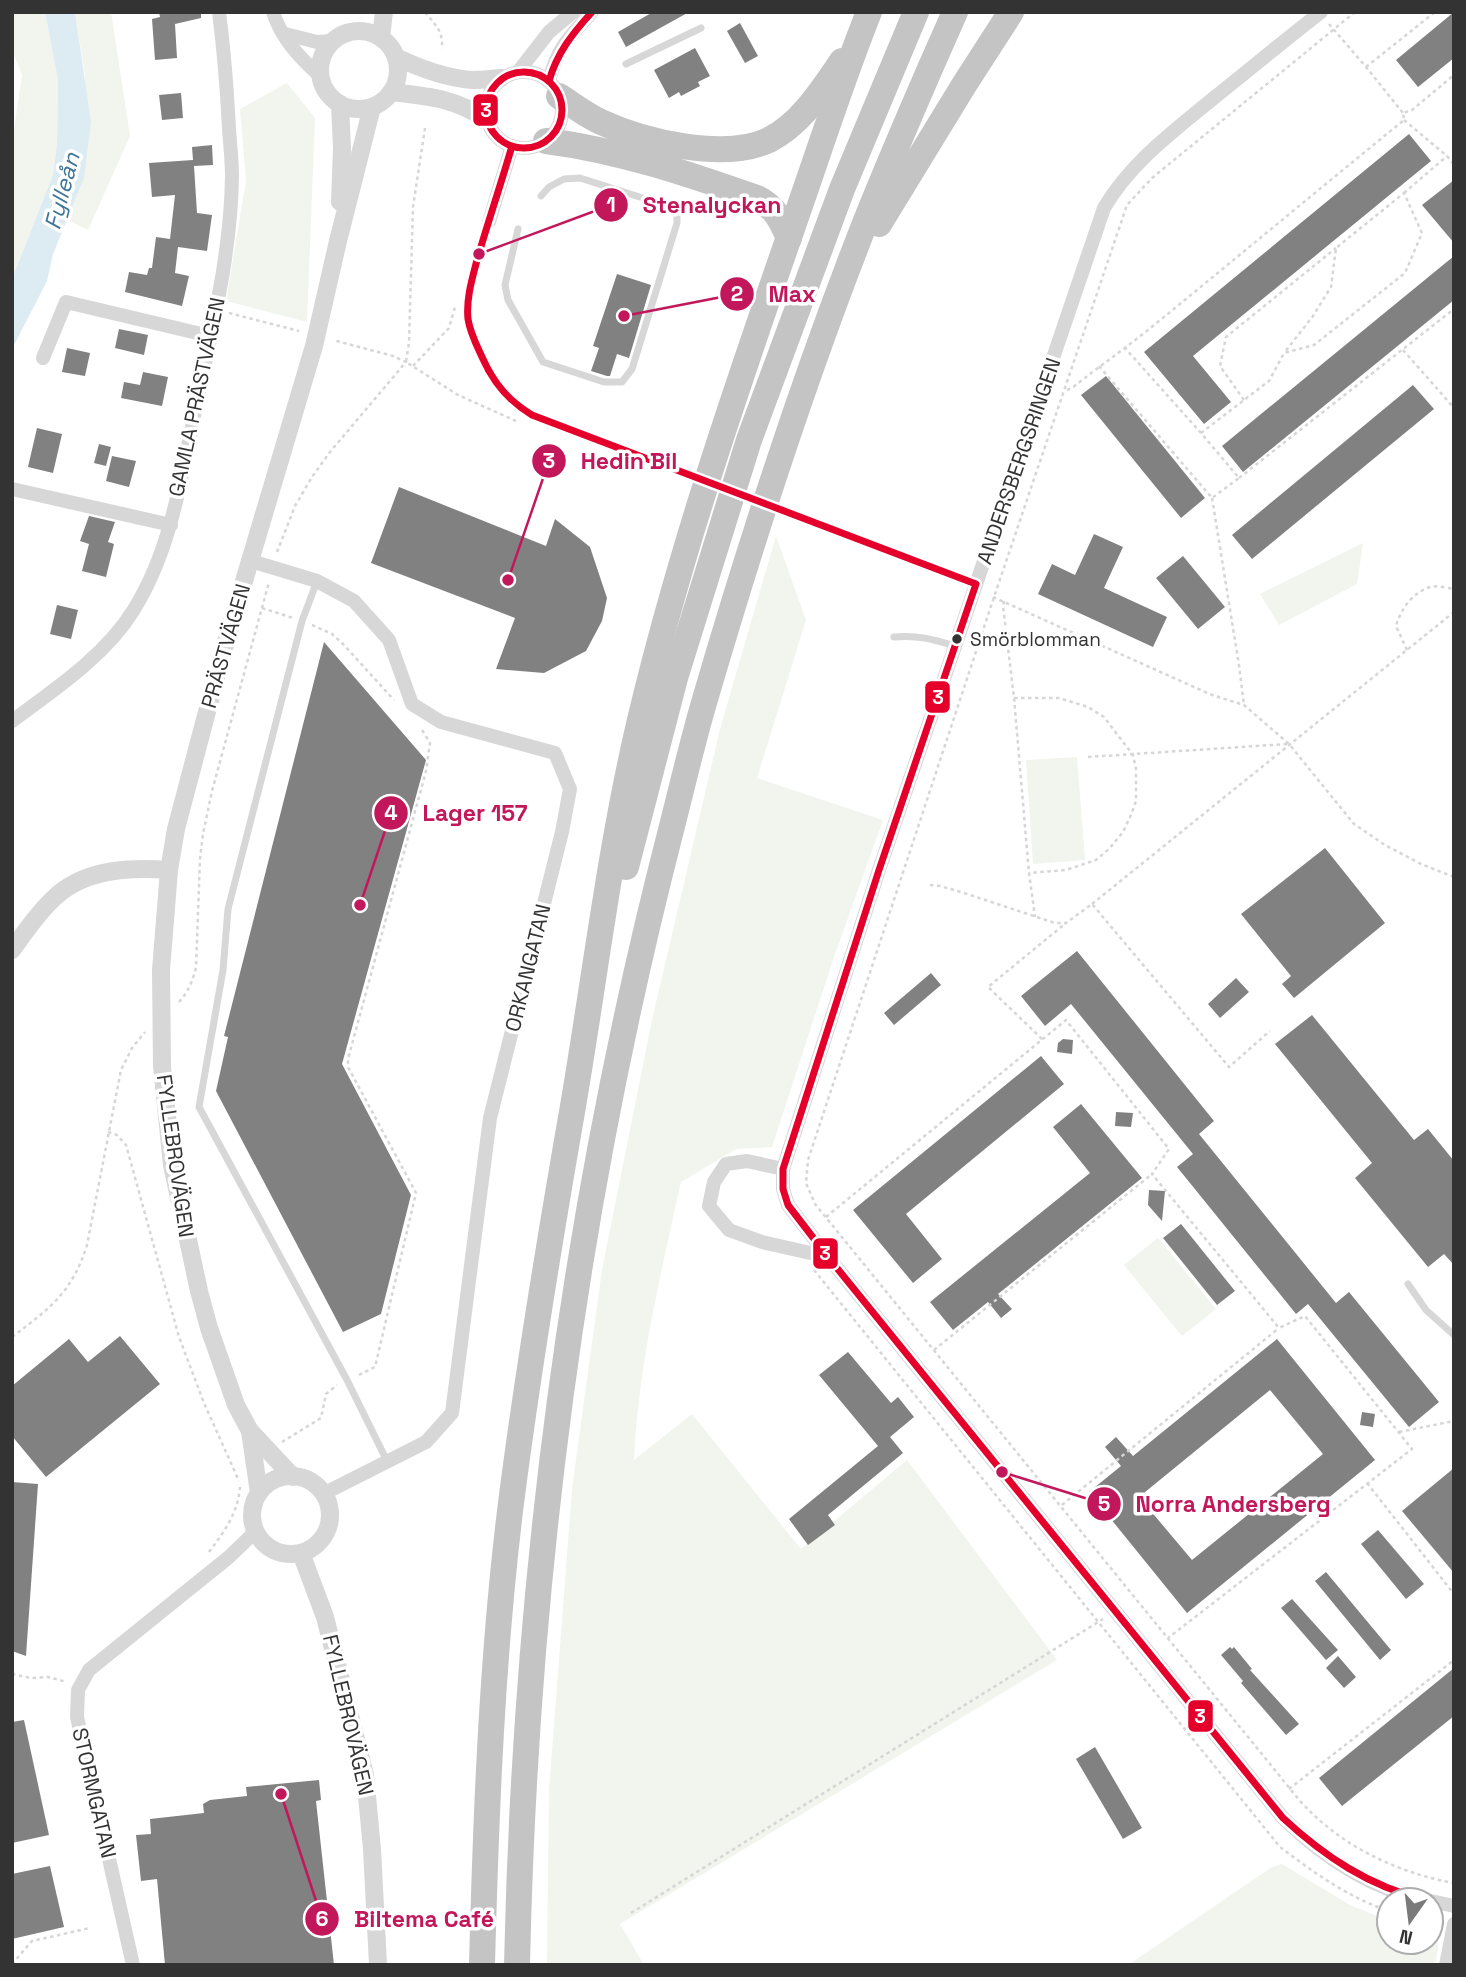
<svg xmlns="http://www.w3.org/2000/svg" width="1466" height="1977" font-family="'Space Grotesk',sans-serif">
<rect width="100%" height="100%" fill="#fff"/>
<g fill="#f1f5ed">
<polygon points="12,12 45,12 58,80 57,145 53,175 12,279 12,144 22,75 12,50"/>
<polygon points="75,12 111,12 130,136 88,230 67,220 84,178 85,75"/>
<polygon points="287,83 315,118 307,322 226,301 246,181 240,109"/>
<path d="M 776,536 L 806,620 L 757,778 L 883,820 L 834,957 L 772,1147 L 736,1149 L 681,1182 C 661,1273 638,1366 634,1460 L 692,1414 L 801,1549 L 907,1460 L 1057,1660 L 620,1924 L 644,1965 L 547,1965 L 549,1791 L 572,1489 L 602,1270 L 652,1020 L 720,729 Z"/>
<polygon points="1363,543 1357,584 1279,625 1260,594"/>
<polygon points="1077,757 1085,860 1033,864 1026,760"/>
<polygon points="1158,1238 1216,1309 1182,1336 1124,1265"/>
<polygon points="1282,1864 1350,1905 1389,1921 1389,1942 1431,1942 1431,1933 1437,1937 1438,1949 1435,1965 1128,1965 1272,1867"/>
</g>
<polygon fill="#ddebf3" points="45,12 75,12 91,122 84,178 53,254 47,281 12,349 12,279 53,175 57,145 58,80"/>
<g fill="#818181" fill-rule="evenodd">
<polygon points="159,12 201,12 201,18 175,24 177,58 155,60 152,19 160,17"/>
<polygon points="653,12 689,12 626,47 618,32"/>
<polygon points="1454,12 1454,58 1418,87 1396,60"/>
<polygon points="740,23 758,56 745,63 727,31"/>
<polygon points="695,48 710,76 698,82 700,86 681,96 679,92 669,98 654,70"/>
<polygon points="181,93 183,118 162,120 159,95"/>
<polygon points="1409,134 1431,161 1193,356 1231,402 1204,424 1144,352"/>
<polygon points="212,145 213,165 194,166 197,213 212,215 207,251 178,247 175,273 189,276 182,306 125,292 129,272 147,275 149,268 152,268 156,237 170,239 175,195 152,197 149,163 193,160 192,147"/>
<polygon points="1454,180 1454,243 1422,205"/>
<polygon points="1454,256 1454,300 1243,472 1222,446"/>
<polygon points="617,274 651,285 629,358 617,354 610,376 607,376 591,371 599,348 593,346"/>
<polygon points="119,329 148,335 144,355 115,348"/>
<polygon points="67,348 90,353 85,376 62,372"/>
<polygon points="143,372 168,377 162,406 121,398 124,382 140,385"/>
<polygon points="1106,376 1205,498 1181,518 1081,395"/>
<polygon points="1413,385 1434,409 1252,559 1232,535"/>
<polygon points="37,428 62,434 53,473 28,467"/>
<polygon points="99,444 111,447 106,466 94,463"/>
<polygon points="112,456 136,461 129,487 106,481"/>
<polygon points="399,487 546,546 555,519 590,547 607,598 602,621 586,651 544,673 496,669 515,618 371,563"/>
<polygon points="89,516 115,522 108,542 114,544 106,577 82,571 89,544 80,541"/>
<polygon points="1094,534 1123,547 1104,588 1167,617 1153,647 1038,594 1052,564 1075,575"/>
<polygon points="1183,556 1225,607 1198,629 1156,578"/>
<polygon points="57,605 78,610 71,639 50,634"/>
<polygon points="324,642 426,760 342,1064 411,1195 381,1314 343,1332 216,1091 228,1037 224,1036"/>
<polygon points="1325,848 1385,923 1294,998 1282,984 1291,976 1241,914"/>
<polygon points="1077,951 1214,1121 1199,1134 1336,1303 1349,1292 1439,1402 1409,1427 1308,1304 1296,1314 1190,1183 1177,1167 1193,1154 1071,1004 1045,1026 1021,996"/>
<polygon points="931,973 941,985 894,1025 884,1013"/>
<polygon points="1236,978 1249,992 1220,1018 1208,1004"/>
<polygon points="1312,1015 1414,1140 1428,1129 1454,1161 1454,1265 1444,1254 1428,1267 1355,1178 1372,1163 1275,1044"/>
<polygon points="1063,1039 1073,1040 1072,1054 1057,1052 1058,1043"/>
<polygon points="1041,1056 1064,1084 906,1214 942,1259 913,1283 853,1210"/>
<polygon points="1081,1104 1142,1178 998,1294 1012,1309 1001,1318 988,1302 953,1330 930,1302 1090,1173 1053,1127"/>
<polygon points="1116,1112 1133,1113 1131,1127 1115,1126"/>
<polygon points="1149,1190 1165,1191 1162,1221 1148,1205"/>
<polygon points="1181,1224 1235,1291 1217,1305 1163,1238"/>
<polygon points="120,1336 160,1384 46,1477 12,1436 12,1386 69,1339 88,1362"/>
<path d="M 1277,1339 L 1375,1460 L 1187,1613 L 1089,1492 L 1121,1466 L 1105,1447 L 1116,1437 L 1133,1456 ZM 1270,1390 L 1323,1454 L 1192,1560 L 1139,1497 Z"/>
<polygon points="848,1352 891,1403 898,1397 914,1417 890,1437 903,1453 828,1515 835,1525 808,1545 789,1519 878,1446 819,1375"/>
<polygon points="1362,1412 1375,1414 1373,1427 1360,1425"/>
<polygon points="1454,1468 1454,1573 1402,1511"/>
<polygon points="12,1482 38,1484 26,1656 12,1651"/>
<polygon points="1378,1530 1424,1584 1406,1599 1361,1544"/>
<polygon points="1326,1572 1391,1650 1380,1660 1315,1581"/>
<polygon points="1292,1599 1338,1650 1326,1660 1281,1608"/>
<polygon points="1230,1647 1232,1649 1234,1647 1252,1669 1250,1670 1299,1724 1286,1735 1241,1683 1243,1681 1221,1655"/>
<polygon points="1338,1656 1356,1677 1344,1688 1326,1668"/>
<polygon points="1454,1668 1454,1716 1342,1806 1319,1778"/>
<polygon points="24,1720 49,1835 12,1843 12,1722"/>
<polygon points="1095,1747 1142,1828 1123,1839 1076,1759"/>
<polygon points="319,1780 321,1800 316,1801 334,1965 165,1965 157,1879 141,1881 136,1835 151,1834 150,1819 204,1813 203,1804 210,1800 247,1796 246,1787"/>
<polygon points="50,1866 64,1927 12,1939 12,1874"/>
</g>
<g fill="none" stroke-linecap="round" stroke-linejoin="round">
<g stroke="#d6d6d6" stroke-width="2.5" stroke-dasharray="3.5 3.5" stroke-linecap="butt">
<path d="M 425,12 C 436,26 443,30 442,49"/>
<path d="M 1355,12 L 1152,178 L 1127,205 L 994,597 L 808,1160 L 806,1183 L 815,1204 L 1300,1801 C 1308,1809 1315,1817 1324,1824 C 1359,1854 1408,1875 1454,1883"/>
<polyline points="1329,24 1366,67 1403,113"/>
<polyline points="1366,67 1435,12"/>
<polyline points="1404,120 1447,156 1454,165"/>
<polyline points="425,128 413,207 409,343 406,362 458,395 516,421"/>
<polyline points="1404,193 1447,156"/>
<polyline points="229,313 299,331"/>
<polyline points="1403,350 1454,408"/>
<polyline points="413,366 449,328 455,307"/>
<polyline points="1099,366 1212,498 1239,478 1201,433 1125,348"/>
<path d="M 1067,390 L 1072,388 C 1097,368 1123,350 1148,330 C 1234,260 1318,190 1404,120 L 1403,113 L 1412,110 L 1454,75"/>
<polyline points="1244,400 1220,366 1226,337 1336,248"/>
<polyline points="1201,433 1269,381 1284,353 1314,345 1405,273 1422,233 1404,193 1336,248 1331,287 1313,316 1284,353"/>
<polyline points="1239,478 1454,309"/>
<polyline points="1212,498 1239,665 1244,705"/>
<polyline points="277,552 295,506 312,477 330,452 406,362 393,356 333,340"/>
<polyline points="993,597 1212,695 1244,705 1289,744 1354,824 1385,845 1421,864 1454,877"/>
<polyline points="1004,601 1003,606 1014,698 1029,873 1035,917"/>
<polyline points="262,608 293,618"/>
<polyline points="312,625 332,634 343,644 394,700"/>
<path d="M 1407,650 L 1396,626 C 1401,609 1412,593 1430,587 C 1437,585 1447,588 1454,589"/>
<polyline points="1014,698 1059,698 1088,707 1104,717 1133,755 1136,769 1136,801 1131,815 1123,832 1109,849 1096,860 1066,870 1029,873"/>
<polyline points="1088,757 1287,744"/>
<polyline points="930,885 940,886 964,893 1055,923 1066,923 1092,904 1229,1067 1270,1031"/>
<polyline points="1092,904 1454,612"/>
<path d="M 179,1002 C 188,992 193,981 196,967 L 200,859 L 203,834 L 212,791 L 269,582"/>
<polyline points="1042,1039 988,987 1066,923"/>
<polyline points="108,1132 117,1135 126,1145 179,1337 204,1403 239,1481"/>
<polyline points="826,1217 1066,1020 1169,1149 1152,1174 1279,1328 1305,1316 1412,1449 1168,1638"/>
<path d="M 814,1270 L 1280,1847 C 1313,1872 1349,1898 1389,1911"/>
<path d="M 12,1337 C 50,1308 72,1293 87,1245 L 121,1070 L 132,1048 L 145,1032"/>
<polyline points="934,1350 1152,1174"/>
<polyline points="359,1375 375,1367 416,1193 348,1067 348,1059 426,771 430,743 422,730"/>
<polyline points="1399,1432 1454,1421"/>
<polyline points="282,1442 321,1418 326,1394 337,1385"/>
<polyline points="1367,1483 1454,1594"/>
<polyline points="1062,1505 1279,1328"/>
<path d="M 209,1552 C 224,1532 238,1513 240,1487"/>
<polyline points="12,1674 31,1678 48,1677 67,1682"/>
<polyline points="1289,1789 1454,1660"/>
<polyline points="631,1913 1103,1619"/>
<polyline points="12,1964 32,1941 90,1928"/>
</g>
<g stroke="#d7d7d7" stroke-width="7">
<polyline points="626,64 701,28"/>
<path d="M 489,222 C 479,251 463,293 469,323 C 471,336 477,347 482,359 C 493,384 508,401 532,415 L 699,479"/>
<polyline points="518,229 505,285 508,300 543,362 604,382 622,382 632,369 677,223 677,214 671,207 580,178 564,179 549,187 541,196"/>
<polyline points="782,511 976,584"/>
<polyline points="317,581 302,621 228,909 223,970 199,1107 347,1380 387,1461"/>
<path d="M 894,637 C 918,635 932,639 955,646"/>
<polyline points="1408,1284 1426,1310 1454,1335"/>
</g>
<g stroke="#d7d7d7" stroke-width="14">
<path d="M 273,12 C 281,38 300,58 320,76"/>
<path d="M 1321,12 C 1285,40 1250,69 1215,97 C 1175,130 1131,162 1104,208 L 879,870 L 783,1169 L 783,1189 L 788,1205 L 828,1257 L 1283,1818 C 1322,1856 1371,1889 1425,1900"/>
<polyline points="285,34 317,42 332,41"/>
<circle cx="524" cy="110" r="38"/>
<polyline points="518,72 549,32 573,12"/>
<path d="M 549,81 C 557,48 570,36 592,12"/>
<polyline points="489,222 512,146"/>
<polyline points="43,358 66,302 210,336"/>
<polyline points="12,489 171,525"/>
<polyline points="251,561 317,581 354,601 389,640 412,704 441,722 555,753 570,789 562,832 490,1118 452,1413 426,1442 323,1494"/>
<path d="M 12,721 C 54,690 105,656 133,611 C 169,554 180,486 193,421 C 209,340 231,259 232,176 C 232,160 230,144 229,128 C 227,89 224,51 219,12"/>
<polyline points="783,1169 747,1161 726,1164 714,1182 709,1206 729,1230 762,1242 828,1257"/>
<polyline points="1431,1901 1454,1906"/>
<polyline points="133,1965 77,1717 78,1690 89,1670 229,1557 255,1532"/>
<polyline points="1446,1965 1454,1924"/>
</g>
<g stroke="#d7d7d7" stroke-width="18">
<circle cx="359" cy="70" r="39"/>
<polyline points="381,38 384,12"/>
<path d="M 396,57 C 419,68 446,78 472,80 C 482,80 492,79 501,78"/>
<path d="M 391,92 C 427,96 456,98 487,120"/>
<polyline points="340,202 342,148 340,104"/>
<path d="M 12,950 C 25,932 37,914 53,899 C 83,869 129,867 169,870"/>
<polyline points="250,1431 259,1493"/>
<circle cx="291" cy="1515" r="39"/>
<polyline points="293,1477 250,1431 236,1405 209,1328 199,1291 172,1165 162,1066 161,970 169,870 176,829 222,655 314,346 338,241 372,107"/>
<polyline points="301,1553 325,1617 365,1775 372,1849 378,1965"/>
</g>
<g stroke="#c4c4c4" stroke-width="26">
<path d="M 559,96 C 573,105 586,115 601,122 C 644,142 724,161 769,140 C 801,124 822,90 842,61"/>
<path d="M 546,141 C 618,150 689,174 757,198 C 775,207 781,220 789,238"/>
<polyline points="879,224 964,85 1011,12"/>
<polyline points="626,867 675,678 749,440 842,189 916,12"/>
<path d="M 482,1965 C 486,1811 492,1656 511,1503 C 528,1370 550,1238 573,1106 C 595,977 610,847 640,720 C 679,556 733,398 788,240 C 815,164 839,87 869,12"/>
<path d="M 517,1965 C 525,1584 575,1203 670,834 C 681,791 691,748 703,706 C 752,538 806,371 871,208 C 898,142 926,77 955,12"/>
</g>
<defs>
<g id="bus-1">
<circle cx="524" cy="110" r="38"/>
<path d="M 549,81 C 557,53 572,34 592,12"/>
<path d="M 512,146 C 501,184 488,222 477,260 C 472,279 466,299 468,319 C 470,333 477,346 483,359 C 494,384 509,401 532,415 L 976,584 L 879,870 L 783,1169 L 783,1189 L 788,1205 L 828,1257 L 1283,1818 C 1325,1857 1369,1886 1425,1900"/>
</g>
</defs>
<use href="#bus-1" stroke="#fff" stroke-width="12"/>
<use href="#bus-1" stroke="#e4002b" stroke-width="7"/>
</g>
<circle fill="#333" stroke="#fff" stroke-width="2.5" cx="957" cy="639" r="6"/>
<g text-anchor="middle" stroke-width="7" stroke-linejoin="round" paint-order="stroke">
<g font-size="19" fill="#333" stroke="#fff" text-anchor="start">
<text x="970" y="646">Smörblomman</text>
</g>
<g font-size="21" fill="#333" stroke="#fff">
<text transform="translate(197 397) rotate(-78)" y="7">GAMLA PRÄSTVÄGEN</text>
<text transform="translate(1019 461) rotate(-71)" y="7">ANDERSBERGSRINGEN</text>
<text transform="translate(226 646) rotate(-74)" y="7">PRÄSTVÄGEN</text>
<text transform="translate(528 968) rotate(-76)" y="7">ORKANGATAN</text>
<text transform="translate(175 1156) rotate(82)" y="7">FYLLEBROVÄGEN</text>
<text transform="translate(348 1715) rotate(77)" y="7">FYLLEBROVÄGEN</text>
<text transform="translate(94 1793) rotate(77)" y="7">STORMGATAN</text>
</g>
<g font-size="23" font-style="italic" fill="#3f7597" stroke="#fff">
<text transform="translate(62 191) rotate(-75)" y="8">Fylleån</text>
</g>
</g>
<path fill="none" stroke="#c2185b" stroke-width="2.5" d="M479 254L611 205M624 316L737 294M508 580L549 461M360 905L391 813M1002 1472L1104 1504M281 1794L322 1919"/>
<g fill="#c2185b" stroke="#fff" stroke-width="2.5">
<circle cx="479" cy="254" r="7"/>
<circle cx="624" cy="316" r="7"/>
<circle cx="508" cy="580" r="7"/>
<circle cx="360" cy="905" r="7"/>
<circle cx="1002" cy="1472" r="7"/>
<circle cx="281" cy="1794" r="7"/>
<circle cx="611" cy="205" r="18"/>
<circle cx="737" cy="294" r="18"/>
<circle cx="549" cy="461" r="18"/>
<circle cx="391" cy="813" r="18"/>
<circle cx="1104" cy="1504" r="18"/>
<circle cx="322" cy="1919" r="18"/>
</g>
<g font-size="21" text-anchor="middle" font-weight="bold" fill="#fff">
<text x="611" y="212">1</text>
<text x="737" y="301">2</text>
<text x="549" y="468">3</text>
<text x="391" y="820">4</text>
<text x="1104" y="1511">5</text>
<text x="322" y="1926">6</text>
</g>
<g font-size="23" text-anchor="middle" font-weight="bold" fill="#c2185b" stroke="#fff" stroke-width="7" stroke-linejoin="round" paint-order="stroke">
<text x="712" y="213">Stenalyckan</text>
<text x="792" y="302">Max</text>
<text x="629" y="469">Hedin Bil</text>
<text x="475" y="821">Lager 157</text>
<text x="1233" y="1512">Norra Andersberg</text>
<text x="424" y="1927">Biltema Café</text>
</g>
<g stroke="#fff" stroke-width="2.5">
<rect x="472" y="93" width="27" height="34" rx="7" fill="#e4002b"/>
<rect x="924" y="680" width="27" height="34" rx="7" fill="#e4002b"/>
<rect x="812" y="1237" width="27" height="33" rx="7" fill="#e4002b"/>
<rect x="1187" y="1699" width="27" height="34" rx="7" fill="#e4002b"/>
</g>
<g font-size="19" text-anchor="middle" font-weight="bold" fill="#fff">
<text x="486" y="117">3</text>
<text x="938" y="704">3</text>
<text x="825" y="1260">3</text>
<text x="1200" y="1723">3</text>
</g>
<rect width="1466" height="1977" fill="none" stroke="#333333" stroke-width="28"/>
<g transform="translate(1410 1921) rotate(194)"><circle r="33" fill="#ffffff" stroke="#adadad" stroke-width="2"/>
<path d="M0-5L12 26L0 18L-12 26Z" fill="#7a7a7a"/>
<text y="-10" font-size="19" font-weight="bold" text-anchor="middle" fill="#333333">N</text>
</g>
</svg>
